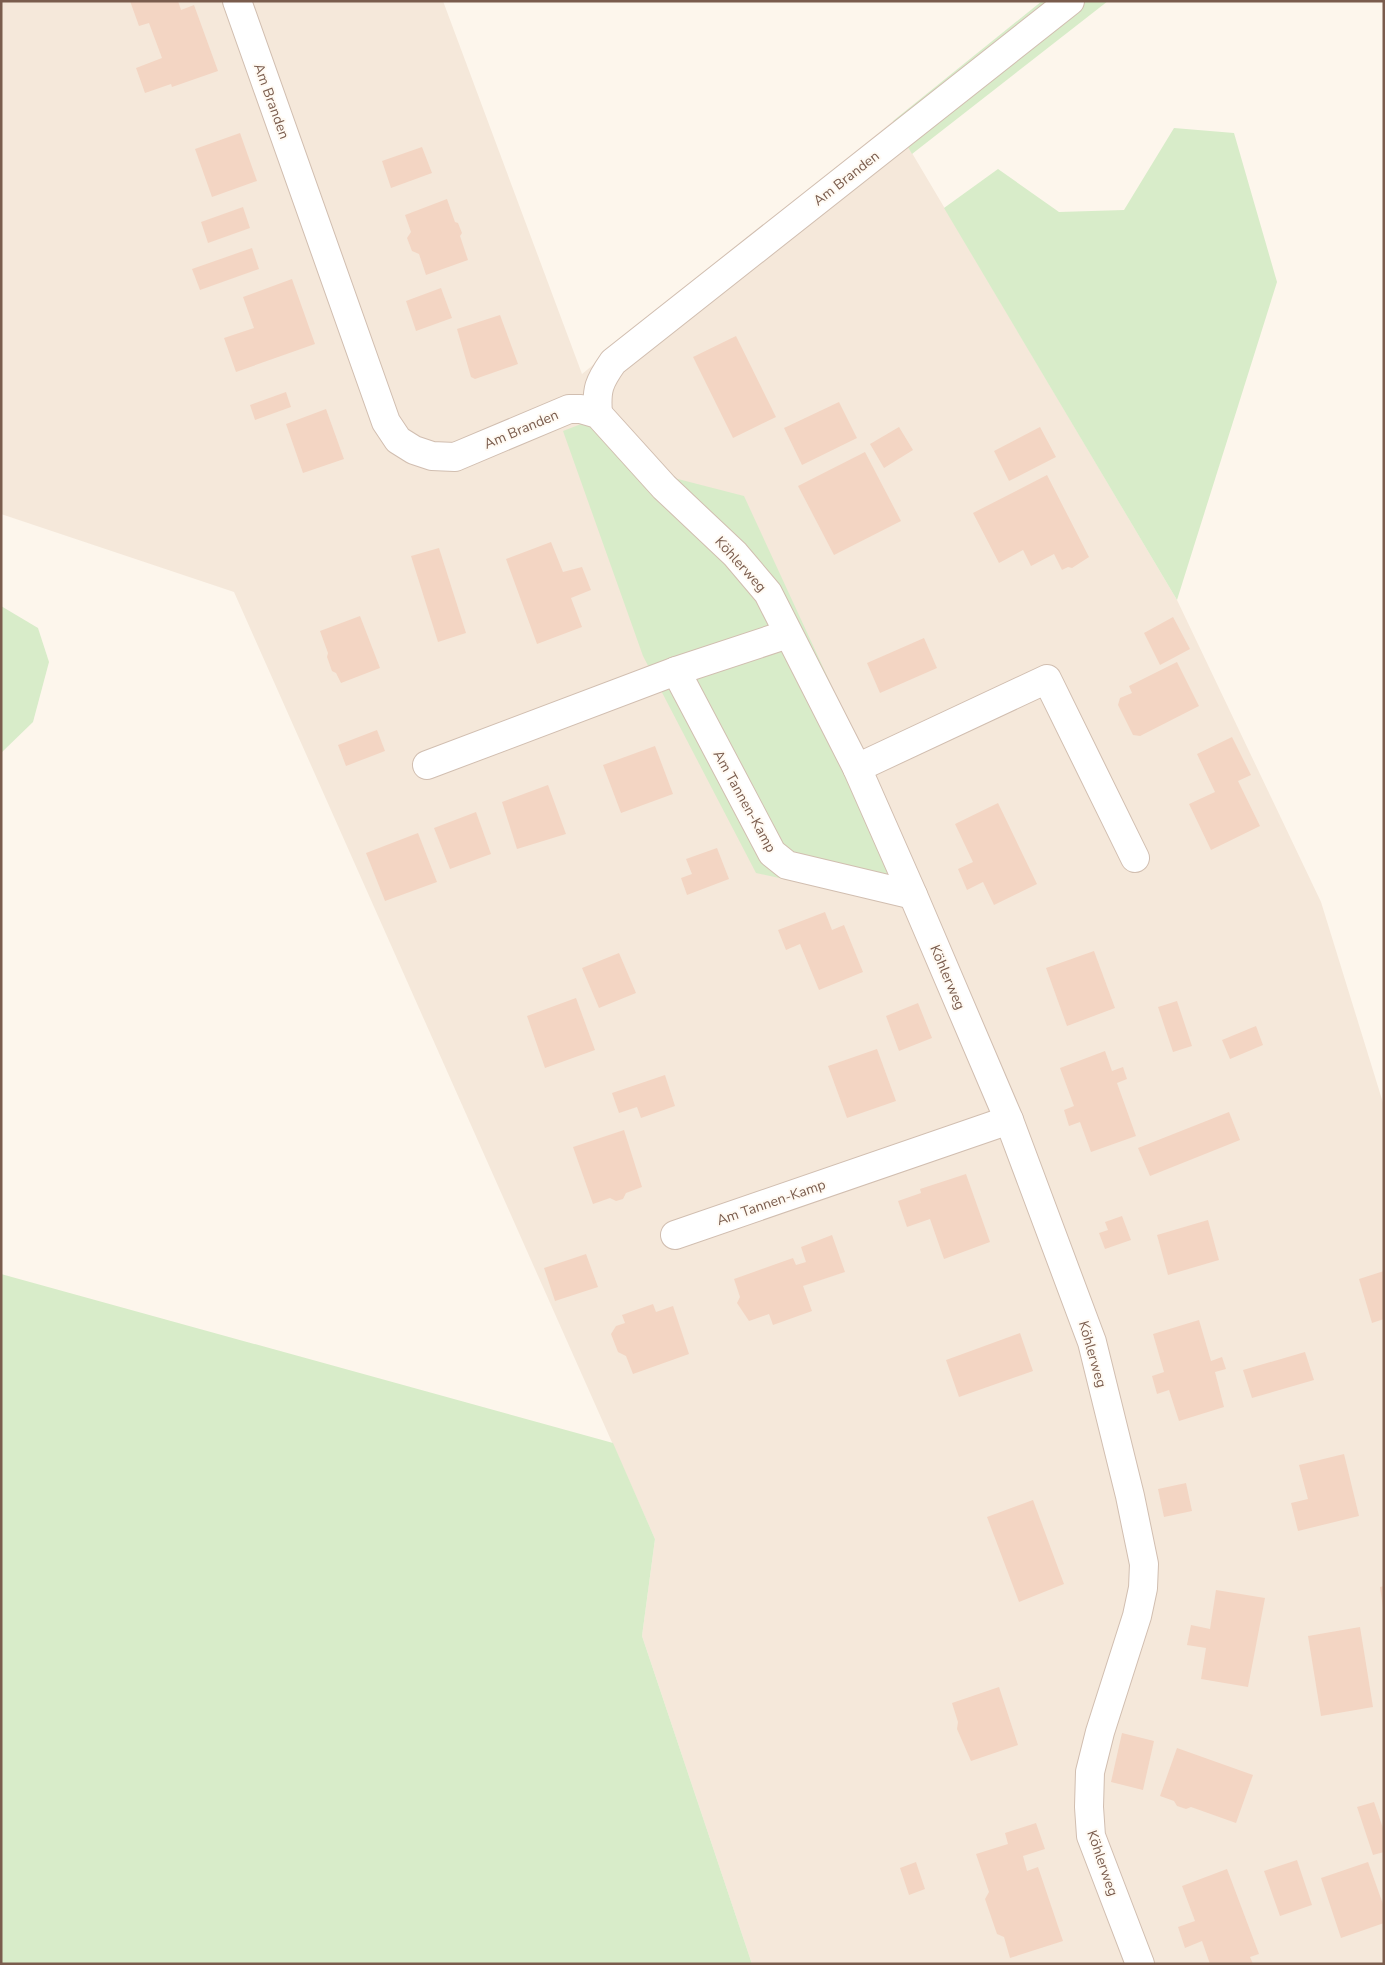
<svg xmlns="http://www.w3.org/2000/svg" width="1385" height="1965" font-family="'Nunito Sans',sans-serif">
<rect width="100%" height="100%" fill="#fdf6ec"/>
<polygon fill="#f5e8da" points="1,1 443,1 582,374 893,121 1177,600 1321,902 1384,1106 1384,1964 752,1964 642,1636 655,1539 234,592 1,514"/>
<g fill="#d8ecc9">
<polygon points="1042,1 1108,1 912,154 893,121"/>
<polygon points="1174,128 1234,133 1277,282 1177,600 944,208 998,169 1059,212 1124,210"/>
<polygon points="612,412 674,478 744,496 936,912 756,873 643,656 563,431"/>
<polygon points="1,606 38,628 49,662 33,722 1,753"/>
<polygon points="1,1274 613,1443 655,1539 642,1636 752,1964 1,1964"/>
</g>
<g fill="#f3d5c3">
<polygon points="130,1 178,1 181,10 194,5 218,71 172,87 171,84 145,93 136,68 162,58 149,23 139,26"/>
<polygon points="240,133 257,181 212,197 195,149"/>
<polygon points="422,147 432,173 391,188 382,161"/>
<polygon points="447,199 455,222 458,223 462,233 460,236 468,260 426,275 419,254 412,251 407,238 411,232 405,215"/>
<polygon points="243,207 250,228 208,243 201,222"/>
<polygon points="252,248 259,269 200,290 192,269"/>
<polygon points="292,279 315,344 236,372 224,338 254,328 243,297"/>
<polygon points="441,288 452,318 416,331 406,301"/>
<polygon points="500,315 518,364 475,379 471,377 457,329"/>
<polygon points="736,336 776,417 733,438 693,357"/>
<polygon points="286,392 291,407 255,420 250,405"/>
<polygon points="839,402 857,438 802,465 784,428"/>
<polygon points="326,409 344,459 303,473 286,424"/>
<polygon points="899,427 913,450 884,468 870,444"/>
<polygon points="1040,427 1056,457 1009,481 994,451"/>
<polygon points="865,452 901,521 834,555 798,486"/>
<polygon points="1047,475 1089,557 1072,568 1068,567 1062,570 1054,554 1031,566 1023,550 999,563 973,513"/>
<polygon points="551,542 563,572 582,567 591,590 571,598 582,627 537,644 506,559"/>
<polygon points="439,548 466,633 438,642 411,556"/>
<polygon points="360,616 380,668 341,683 336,673 332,671 327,657 328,653 320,631"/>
<polygon points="1173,617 1190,649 1160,665 1144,633"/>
<polygon points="924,638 937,668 880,693 867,663"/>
<polygon points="1177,662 1199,706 1140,736 1133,735 1118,705 1120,698 1132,693 1129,686"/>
<polygon points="377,730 385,751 346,766 338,745"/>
<polygon points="1232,737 1251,775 1238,781 1260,826 1211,850 1189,804 1215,792 1197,754"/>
<polygon points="655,746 673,794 621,813 603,765"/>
<polygon points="548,785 566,834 517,849 502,802"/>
<polygon points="998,803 1037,884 994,905 983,882 967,890 958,869 973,862 955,824"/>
<polygon points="476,812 491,854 450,869 434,828"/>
<polygon points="418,833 437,882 385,901 366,853"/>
<polygon points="717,848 729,879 687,895 681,878 692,874 686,859"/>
<polygon points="825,912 832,930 844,925 863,972 819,990 800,944 786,950 778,930"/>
<polygon points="1094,951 1115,1008 1067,1026 1046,968"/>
<polygon points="619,953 636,993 599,1008 582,968"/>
<polygon points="576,998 595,1050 545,1068 527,1016"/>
<polygon points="1177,1001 1192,1046 1173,1052 1158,1007"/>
<polygon points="918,1003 932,1038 899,1051 886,1016"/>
<polygon points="1256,1026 1263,1045 1230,1059 1222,1040"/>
<polygon points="877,1049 896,1101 847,1118 828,1066"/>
<polygon points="1105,1051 1112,1071 1123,1067 1127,1079 1117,1083 1136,1136 1091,1152 1080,1122 1069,1126 1064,1110 1074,1106 1060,1068"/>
<polygon points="665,1075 675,1106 641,1118 637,1107 619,1113 612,1093"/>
<polygon points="1229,1112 1240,1140 1150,1176 1138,1148"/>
<polygon points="624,1130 642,1187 626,1193 623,1199 616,1201 610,1198 593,1204 573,1147"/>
<polygon points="966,1174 990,1242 944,1259 930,1219 907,1227 898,1201 921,1193 920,1189"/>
<polygon points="1122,1216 1131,1240 1105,1249 1099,1233 1108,1230 1105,1222"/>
<polygon points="1208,1220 1219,1260 1168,1275 1157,1235"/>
<polygon points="832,1235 845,1272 803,1286 812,1311 773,1325 769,1314 749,1321 737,1303 740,1297 734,1279 793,1258 796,1265 806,1262 801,1247"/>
<polygon points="586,1254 598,1287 555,1301 544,1268"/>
<polygon points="1384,1271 1384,1319 1372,1323 1359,1279"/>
<polygon points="653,1304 656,1312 673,1306 689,1354 633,1374 626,1356 618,1352 611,1334 616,1326 625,1323 622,1315"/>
<polygon points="1199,1320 1211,1361 1222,1357 1226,1369 1215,1372 1224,1407 1179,1421 1169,1390 1157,1394 1152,1376 1164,1372 1153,1334"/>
<polygon points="1020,1333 1033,1371 959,1397 946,1360"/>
<polygon points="1305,1352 1314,1380 1252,1398 1243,1370"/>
<polygon points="1344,1454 1359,1516 1298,1531 1291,1503 1308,1499 1299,1465"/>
<polygon points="1186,1483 1192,1511 1164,1517 1158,1489"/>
<polygon points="1033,1500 1064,1584 1019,1602 987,1517"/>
<polygon points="1384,1586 1384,1608 1383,1608 1380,1587"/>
<polygon points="1216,1590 1265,1598 1248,1687 1201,1679 1206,1648 1187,1645 1191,1625 1210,1629"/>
<polygon points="1360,1627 1373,1707 1321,1716 1308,1636"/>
<polygon points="999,1687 1018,1745 971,1761 957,1729 958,1722 952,1703"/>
<polygon points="1122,1733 1154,1741 1143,1790 1111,1782"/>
<polygon points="1177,1748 1253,1775 1236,1823 1191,1807 1186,1809 1177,1806 1174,1801 1160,1796"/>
<polygon points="1374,1802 1384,1831 1384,1852 1373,1855 1357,1807"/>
<polygon points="1036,1823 1045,1849 1023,1856 1027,1871 1038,1867 1063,1941 1010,1958 1004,1937 997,1934 985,1899 989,1892 976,1854 1008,1844 1005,1833"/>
<polygon points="1297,1860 1312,1905 1280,1916 1264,1871"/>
<polygon points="916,1862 925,1889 909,1895 900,1868"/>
<polygon points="1368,1862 1384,1907 1384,1923 1341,1938 1321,1878"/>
<polygon points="1227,1869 1259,1954 1250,1957 1253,1964 1210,1964 1202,1941 1185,1948 1178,1927 1195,1921 1182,1886"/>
</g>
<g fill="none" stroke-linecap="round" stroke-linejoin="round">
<defs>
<g id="minor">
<polyline points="237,1 386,422 398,440 414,450 432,456 455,457 569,409 581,409 598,414 664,487 735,554 768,593 857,768 913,895 1009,1120 1092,1342 1130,1496 1144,1564 1143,1588 1137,1616 1100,1732 1090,1772 1089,1807 1091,1836 1140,1964"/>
<path d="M 598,414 C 596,389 599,382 613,362 L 1070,1"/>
<polyline points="676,671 772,853 787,865 913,895"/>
<polyline points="427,765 676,671 788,634"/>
<polyline points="857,768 1047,679 1135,858"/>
<polyline points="675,1235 1009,1120"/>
</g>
</defs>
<use href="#minor" stroke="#d1beb0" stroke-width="30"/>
<use href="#minor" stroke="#fff" stroke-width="28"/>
</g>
<g text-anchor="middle" stroke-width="4" stroke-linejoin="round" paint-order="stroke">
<g font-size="14" fill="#7a5c4d" stroke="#fffaf3">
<text transform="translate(272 101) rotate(70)" y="5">Am Branden</text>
<text transform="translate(846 178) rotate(-38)" y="5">Am Branden</text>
<text transform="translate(521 429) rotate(-23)" y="5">Am Branden</text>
<text transform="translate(741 564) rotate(48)" y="5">Köhlerweg</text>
<text transform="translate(745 801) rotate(61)" y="5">Am Tannen-Kamp</text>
<text transform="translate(948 977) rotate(67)" y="5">Köhlerweg</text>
<text transform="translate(771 1202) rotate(-19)" y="5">Am Tannen-Kamp</text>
<text transform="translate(1093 1354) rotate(74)" y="5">Köhlerweg</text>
<text transform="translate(1103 1863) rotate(71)" y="5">Köhlerweg</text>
</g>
</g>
<rect width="1385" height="1965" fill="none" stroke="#7a5c4d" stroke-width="5"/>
</svg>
